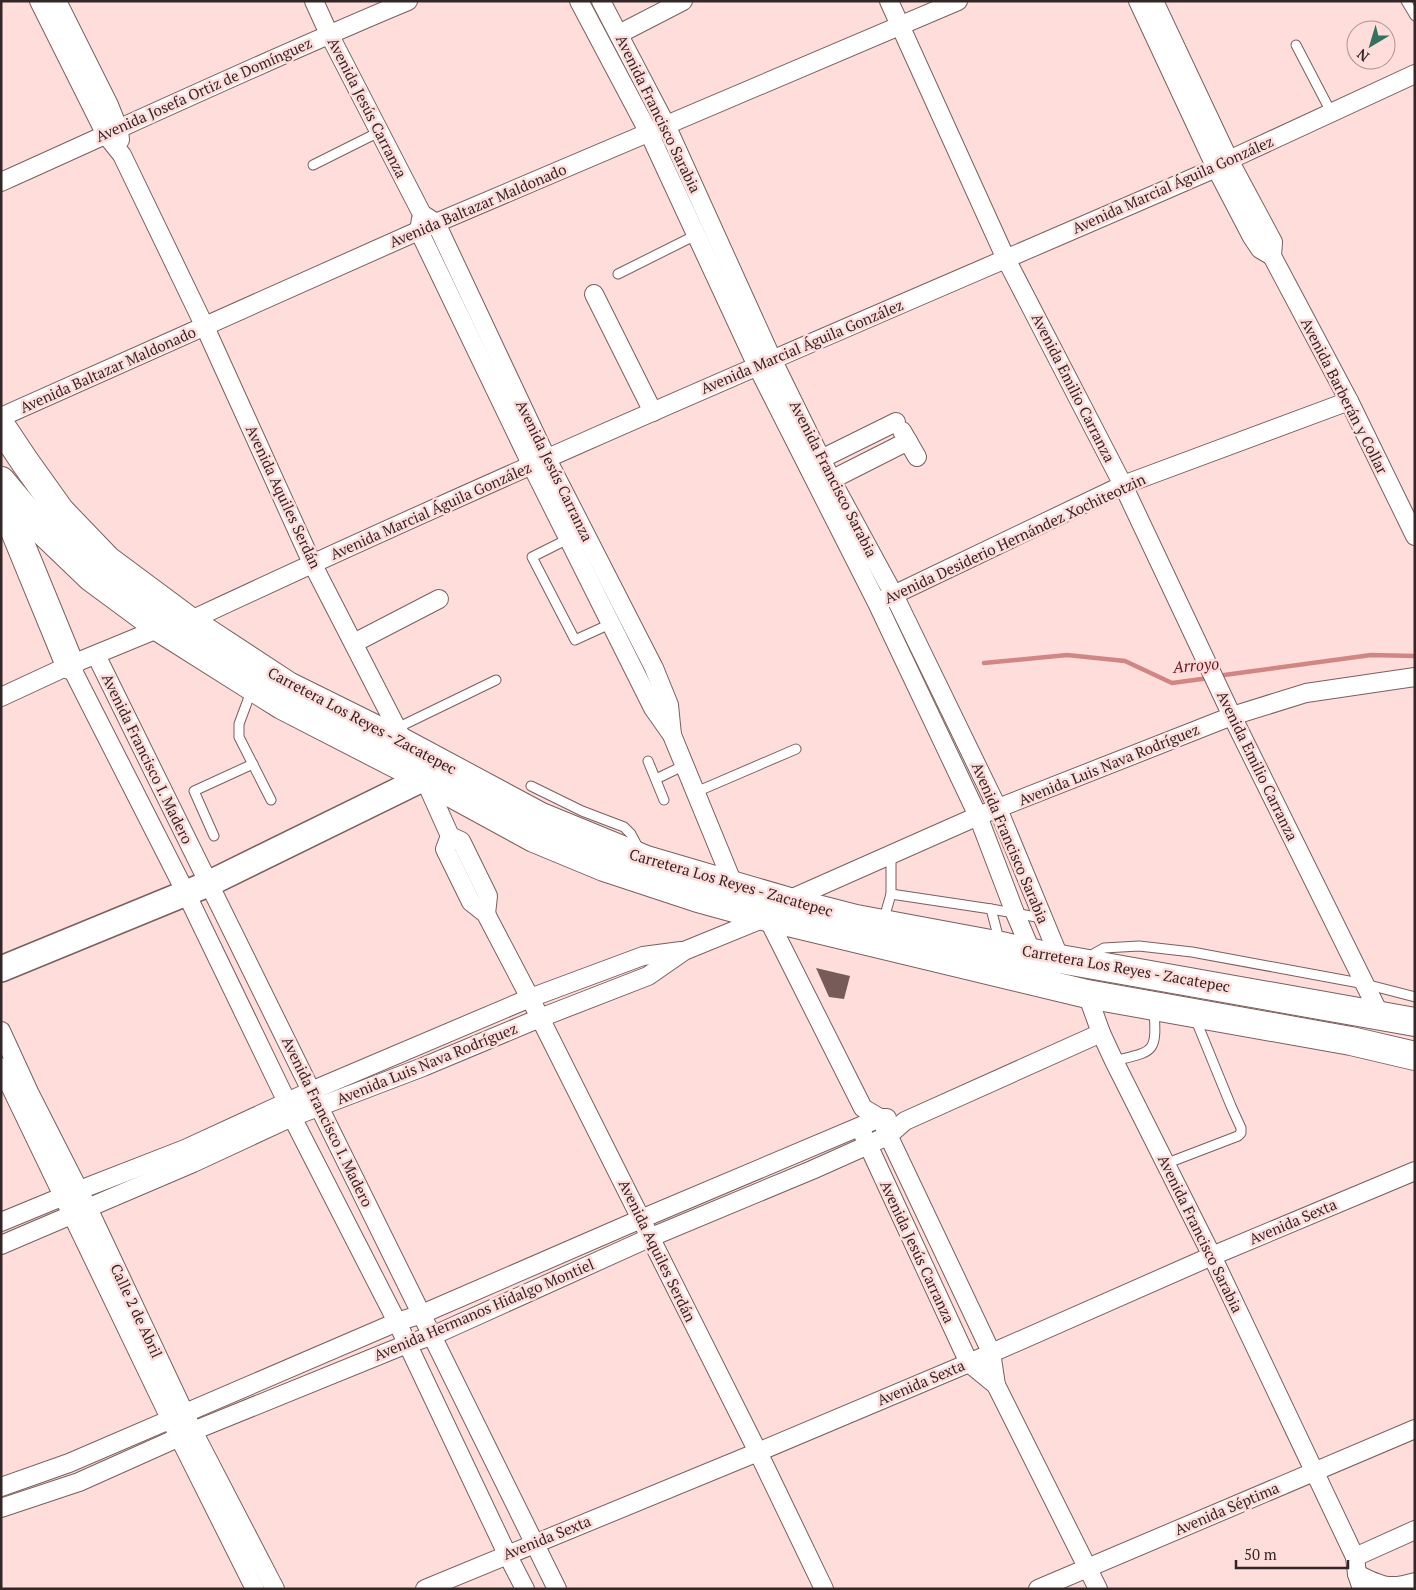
<svg xmlns="http://www.w3.org/2000/svg" width="1416" height="1590" font-family="'PT Serif',serif">
<rect width="100%" height="100%" fill="#fedddb"/>
<g fill="none" stroke-linecap="round" stroke-linejoin="round">
<g stroke="#d28683" stroke-width="4.5">
<polyline points="984,663 1067,655 1125,661 1172,683 1209,678"/>
<polyline points="1217,676 1371,655 1415,656"/>
</g>
</g>
<polygon fill="#775b59" points="816,968 850,976 844,999 829,997"/>
<g fill="none" stroke-linecap="round" stroke-linejoin="round">
<defs>
<g id="service">
<polyline points="1406,1 1415,16"/>
<polyline points="1296,45 1331,112"/>
<polyline points="313,165 379,132"/>
<polyline points="618,274 696,235"/>
<polyline points="568,539 532,557 575,640 610,624"/>
<polyline points="252,689 239,724 239,737 271,800"/>
<polyline points="397,728 496,680"/>
<polyline points="648,761 664,800"/>
<polyline points="656,779 685,765"/>
<polyline points="531,786 582,811 624,827 631,834 639,849"/>
<polyline points="696,792 796,749"/>
<polyline points="214,836 194,791 253,764"/>
<polyline points="891,855 891,894"/>
<polyline points="991,909 1042,918"/>
<polyline points="883,922 891,894 991,909 1000,943"/>
<polyline points="1088,957 1104,948 1139,946 1192,952 1365,984 1415,997"/>
<path d="M 1114,1061 C 1154,1051 1157,1054 1154,1010"/>
<polyline points="1165,1164 1238,1136 1241,1133 1241,1128 1231,1106 1195,1018"/>
</g>
<g id="minor">
<polyline points="39,1 106,135 122,155 205,327 312,563 405,744"/>
<polyline points="57,1 109,105 119,130 120,140"/>
<polyline points="314,1 329,34 422,214 436,223 547,459 654,668 669,705 672,735"/>
<polyline points="579,1 649,133 757,366 877,603 978,816 1015,913 1032,953"/>
<polyline points="601,1 666,125 772,359 832,481 894,595 998,809 1060,959"/>
<polyline points="889,1 1006,259 1123,485 1232,716 1380,1015"/>
<polyline points="1138,1 1216,168 1252,237 1260,249 1272,256"/>
<polyline points="1154,1 1229,160 1273,242 1272,256 1349,401 1415,536"/>
<polyline points="619,34 683,1"/>
<path d="M 1,182 C 137,121 271,58 408,1"/>
<polyline points="421,219 419,231 532,466 653,708 672,735 734,886"/>
<polyline points="594,294 653,412"/>
<polyline points="1,417 436,223 958,1"/>
<polyline points="902,431 917,457"/>
<polyline points="811,464 896,422"/>
<polyline points="821,485 908,441"/>
<polyline points="883,600 1123,485 1349,401"/>
<path d="M 189,621 C 528,462 873,317 1216,168 L 1229,160 L 1415,74"/>
<polyline points="354,643 439,599"/>
<polyline points="96,655 557,1589"/>
<polyline points="70,665 186,893 287,1102 292,1117 397,1322 507,1554 525,1589"/>
<polyline points="1,697 70,665 160,628"/>
<polyline points="424,778 450,836 461,841 488,896 486,914"/>
<polyline points="450,836 445,849 471,902 486,914 530,998 758,1452 824,1589"/>
<polyline points="786,901 978,816 1232,716 1306,693 1415,677"/>
<polyline points="1087,994 1101,1033 1114,1061 1212,1256 1355,1557 1357,1574 1362,1589"/>
<polyline points="1,1031 29,1092 88,1208 193,1431 275,1589"/>
<polyline points="1,1067 179,1437 255,1589"/>
<polyline points="863,1134 969,1363 996,1385"/>
<polyline points="1,1222 64,1196 185,1149 311,1091 530,998 643,956 681,951"/>
<polyline points="1,1245 193,1163 292,1117 423,1067 540,1018 648,976 684,951 767,917 863,1108 880,1118 991,1352 996,1385 1098,1589"/>
<polyline points="1,1487 69,1463 397,1322 422,1314 641,1219 880,1118 887,1118"/>
<polyline points="1,1508 79,1482 193,1431 407,1344 432,1336 649,1238 812,1170 868,1145 889,1135 905,1121 1101,1033"/>
<polyline points="1355,1557 1415,1530"/>
<path d="M 1357,1574 C 1381,1586 1389,1590 1415,1582"/>
<polyline points="425,1589 758,1452 969,1363 1212,1256 1415,1171"/>
<polyline points="1038,1589 1415,1429"/>
</g>
<polyline id="secondary" points="1,969 208,884 424,778"/>
<g id="primary">
<polyline points="1,426 25,462 60,511 107,560 189,621 288,686 405,744 541,817 646,860 786,901 856,919 1001,946 1060,959 1415,1022"/>
<polyline points="1,481 43,531 91,577 160,628 282,705 424,778 534,838 604,867 698,898 767,917 1087,994 1351,1041 1415,1056"/>
<polyline points="1,497 70,665"/>
</g>
</defs>
<use href="#service" stroke="#7b5f5d" stroke-width="11"/>
<use href="#minor" stroke="#7b5f5d" stroke-width="20"/>
<use href="#secondary" stroke="#7b5f5d" stroke-width="28"/>
<use href="#primary" stroke="#7b5f5d" stroke-width="30"/>
<use href="#service" stroke="#fff" stroke-width="9"/>
<use href="#minor" stroke="#fff" stroke-width="18"/>
<use href="#secondary" stroke="#fff" stroke-width="25"/>
<use href="#primary" stroke="#fff" stroke-width="28"/>
</g>
<g text-anchor="middle" stroke-width="5" stroke-linejoin="round" paint-order="stroke">
<g font-size="15" fill="#332626" stroke="#fedddb">
<text transform="translate(204 90) rotate(-24)" y="5">Avenida Josefa Ortiz de Domínguez</text>
<text transform="translate(367 108) rotate(63)" y="5">Avenida Jesús Carranza</text>
<text transform="translate(658 114) rotate(64)" y="5">Avenida Francisco Sarabia</text>
<text transform="translate(1173 185) rotate(-24)" y="5">Avenida Marcial Águila González</text>
<text transform="translate(478 206) rotate(-23)" y="5">Avenida Baltazar Maldonado</text>
<text transform="translate(802 347) rotate(-23)" y="5">Avenida Marcial Águila González</text>
<text transform="translate(108 370) rotate(-24)" y="5">Avenida Baltazar Maldonado</text>
<text transform="translate(1073 388) rotate(63)" y="5">Avenida Emilio Carranza</text>
<text transform="translate(1344 396) rotate(63)" y="5">Avenida Barberán y Collar</text>
<text transform="translate(554 471) rotate(64)" y="5">Avenida Jesús Carranza</text>
<text transform="translate(833 479) rotate(63)" y="5">Avenida Francisco Sarabia</text>
<text transform="translate(283 497) rotate(65)" y="5">Avenida Aquiles Serdán</text>
<text transform="translate(431 511) rotate(-24)" y="5">Avenida Marcial Águila González</text>
<text transform="translate(1015 539) rotate(-25)" y="5">Avenida Desiderio Hernández Xochiteotzin</text>
<text transform="translate(362 721) rotate(28)" y="5">Carretera Los Reyes - Zacatepec</text>
<text transform="translate(147 759) rotate(64)" y="5">Avenida Francisco I. Madero</text>
<text transform="translate(1109 765) rotate(-22)" y="5">Avenida Luis Nava Rodríguez</text>
<text transform="translate(1257 766) rotate(64)" y="5">Avenida Emilio Carranza</text>
<text transform="translate(1010 843) rotate(67)" y="5">Avenida Francisco Sarabia</text>
<text transform="translate(731 883) rotate(16)" y="5">Carretera Los Reyes - Zacatepec</text>
<text transform="translate(1126 969) rotate(10)" y="5">Carretera Los Reyes - Zacatepec</text>
<text transform="translate(427 1064) rotate(-22)" y="5">Avenida Luis Nava Rodríguez</text>
<text transform="translate(327 1122) rotate(64)" y="5">Avenida Francisco I. Madero</text>
<text transform="translate(1293 1222) rotate(-23)" y="5">Avenida Sexta</text>
<text transform="translate(1200 1234) rotate(64)" y="5">Avenida Francisco Sarabia</text>
<text transform="translate(657 1251) rotate(64)" y="5">Avenida Aquiles Serdán</text>
<text transform="translate(917 1252) rotate(65)" y="5">Avenida Jesús Carranza</text>
<text transform="translate(484 1310) rotate(-23)" y="5">Avenida Hermanos Hidalgo Montiel</text>
<text transform="translate(136 1311) rotate(65)" y="5">Calle 2 de Abril</text>
<text transform="translate(921 1383) rotate(-23)" y="5">Avenida Sexta</text>
<text transform="translate(1227 1509) rotate(-23)" y="5">Avenida Séptima</text>
<text transform="translate(547 1538) rotate(-22)" y="5">Avenida Sexta</text>
</g>
<g font-size="16" font-style="italic" fill="#70141c" stroke="#fedddb">
<text transform="translate(1196 665) rotate(-5)" y="6">Arroyo</text>
</g>
</g>
<rect width="1416" height="1590" fill="none" stroke="#332626" stroke-width="5"/>
<g transform="translate(1371 45) rotate(218)"><circle r="24" fill="#fedddb" stroke="#ad9493"/>
<path d="M0-4L9 19L0 12L-9 19Z" fill="#337260"/>
<text y="-8" font-size="14" font-weight="bold" text-anchor="middle" fill="#332626">N</text>
</g>
<path d="M1236 1560v8h112v-8" fill="none" stroke="#332626" stroke-width="2.5"/>
<text x="1244" y="1560" font-size="15" fill="#332626" stroke="#fedddb" stroke-width="4" paint-order="stroke">50 m</text>
</svg>
